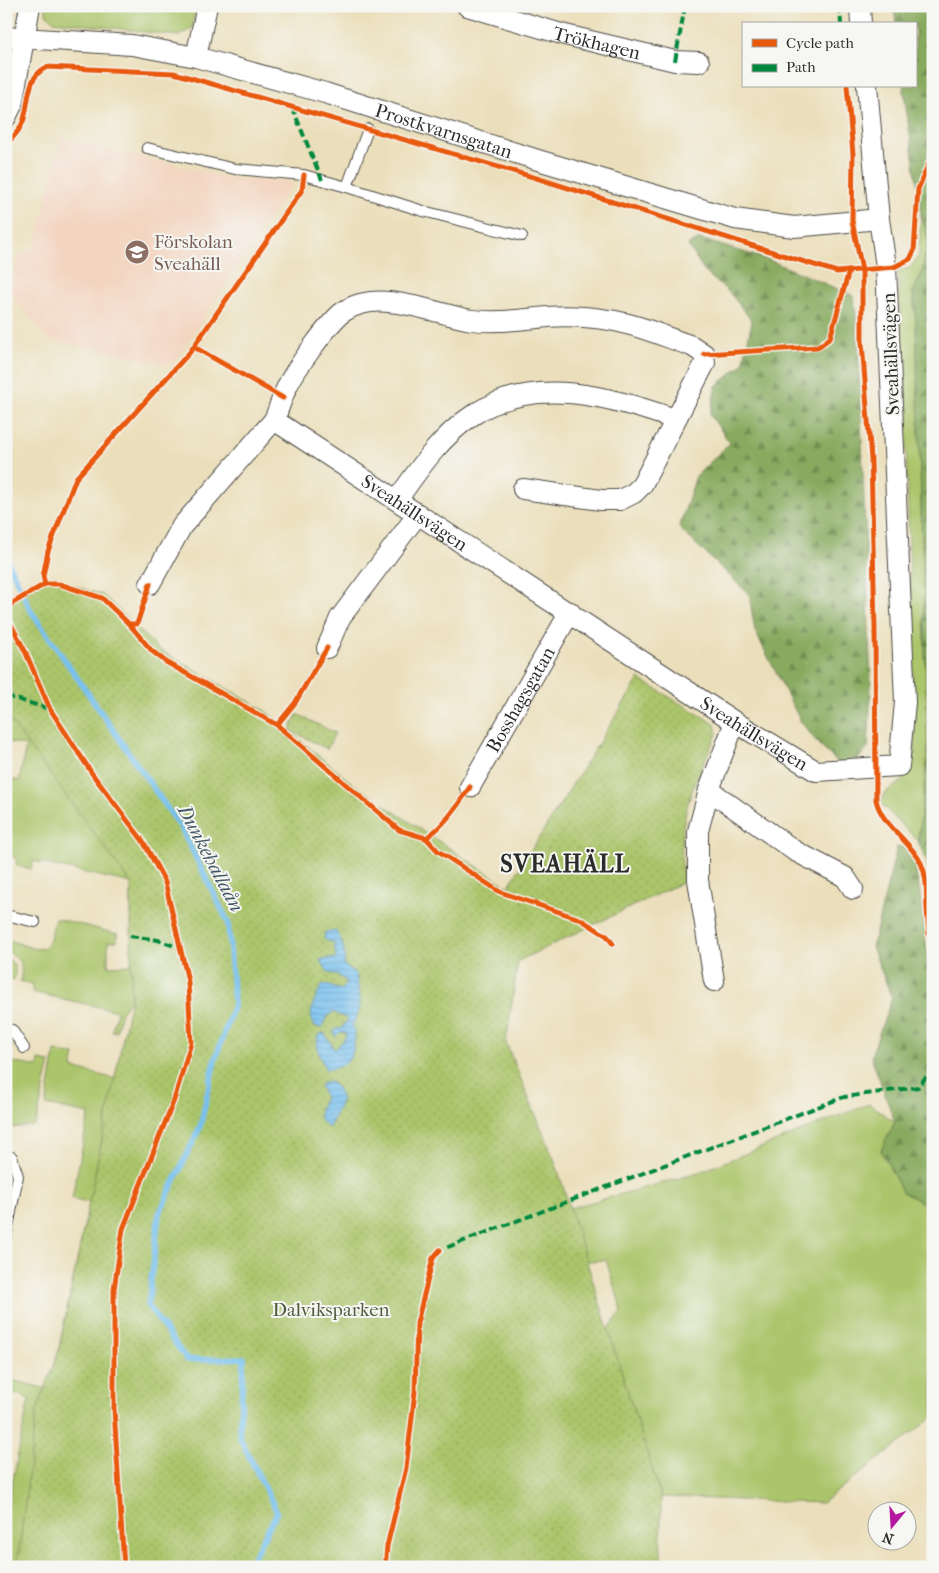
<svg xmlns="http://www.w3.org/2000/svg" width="939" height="1573" font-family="'IM FELL French Canon',serif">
<defs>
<pattern id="forest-firs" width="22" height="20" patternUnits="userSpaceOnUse" patternTransform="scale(1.25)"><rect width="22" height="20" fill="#88aa5f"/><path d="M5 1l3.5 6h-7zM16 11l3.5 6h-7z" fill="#6f8b4f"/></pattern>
<pattern id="park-dots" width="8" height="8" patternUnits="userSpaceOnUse" patternTransform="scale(1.25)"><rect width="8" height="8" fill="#abc56b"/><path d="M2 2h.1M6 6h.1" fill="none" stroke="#93a95d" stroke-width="1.8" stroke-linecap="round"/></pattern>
<pattern id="water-rules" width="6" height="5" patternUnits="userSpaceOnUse" patternTransform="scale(1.25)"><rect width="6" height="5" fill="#77c1f0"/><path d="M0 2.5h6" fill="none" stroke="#629dc3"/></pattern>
</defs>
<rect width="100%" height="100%" fill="#f6f6f2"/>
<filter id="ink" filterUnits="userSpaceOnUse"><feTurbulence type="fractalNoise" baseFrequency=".02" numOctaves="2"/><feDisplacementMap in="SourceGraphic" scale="10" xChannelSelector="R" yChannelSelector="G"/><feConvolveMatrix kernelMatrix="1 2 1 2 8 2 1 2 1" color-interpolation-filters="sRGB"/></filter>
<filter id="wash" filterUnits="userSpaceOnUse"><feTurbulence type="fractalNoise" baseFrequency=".0096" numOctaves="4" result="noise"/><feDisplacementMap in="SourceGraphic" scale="20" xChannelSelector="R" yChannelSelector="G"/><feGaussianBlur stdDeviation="1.12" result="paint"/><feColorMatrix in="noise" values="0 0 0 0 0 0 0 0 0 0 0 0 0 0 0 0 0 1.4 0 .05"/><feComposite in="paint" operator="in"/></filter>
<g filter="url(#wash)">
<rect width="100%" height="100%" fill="#ebdfbb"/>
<polygon fill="#f3d4bf" points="61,138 231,178 293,182 174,363 166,364 47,339 9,292 18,256 35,247"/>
<g fill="#abc56b" stroke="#6b784b">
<polygon points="46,6 196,6 192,28 179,36 54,21 46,14"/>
<path d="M 921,212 L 928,240 L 922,273 L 913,292 L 916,322 L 928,752 L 918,841 L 881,804 C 882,790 893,789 902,781 C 909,773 913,763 915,752 L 906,441 L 898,271 L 910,268 L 919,255 Z"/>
<path d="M 6,700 L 145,852 L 131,999 L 121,1012 L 116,1032 L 112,1031 L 117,1011 L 32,992 L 33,984 L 20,981 C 24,963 20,960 6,950 L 6,939 L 35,949 L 45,948 L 50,940 L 55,918 L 118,934 L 117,941 L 108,942 L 108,966 L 132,965 L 131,883 L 33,861 L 31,869 L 17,866 L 16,859 L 6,851 L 6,778 L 19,781 L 26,746 L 6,741 Z"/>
<path d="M 6,958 C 16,963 16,969 14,980 L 6,978 Z"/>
<polygon points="6,1037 12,1044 8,1061 38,1067 39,1060 50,1062 36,1123 33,1126 6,1128"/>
<polygon points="55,1051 75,1055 72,1068 171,1093 48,1382 58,1353 89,1203 72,1198 89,1114 46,1105"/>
<polygon points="869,1104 895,1122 881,1150 902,1191 933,1208 933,1417 822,1503 661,1497 594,1348 622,1311 606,1260 560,1263 555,1212 695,1174"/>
<polygon points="6,1379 56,1391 119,1567 6,1567 6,1514 29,1399 6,1389"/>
</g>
<g fill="url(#forest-firs)" stroke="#5a6a45">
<polygon points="894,6 933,6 933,903 927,862 918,841 928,752 916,322 913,292 922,273 928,240 921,212 903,86 915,86 915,24 896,24"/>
<polygon points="700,239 769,260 854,296 858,339 871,686 868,748 858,759 840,764 821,747 801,722 755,631 749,594 679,528 696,476 730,443 710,415 716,386 743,364 752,321 729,292 705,272 688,245"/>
<polygon points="897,847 904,847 916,867 933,989 933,1208 902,1192 881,1150 895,1122 871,1056 892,998 872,947"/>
</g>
<g fill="url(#park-dots)" stroke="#6b784b">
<path d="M 49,578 L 103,595 L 158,649 L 264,710 L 354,785 L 508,887 L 639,679 L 715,724 L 717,734 C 690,792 677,815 683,882 L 518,961 L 506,1043 L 556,1164 L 661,1497 L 661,1567 L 17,1567 L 36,1413 L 58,1353 L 131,999 L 131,883 L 6,715 L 6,600 Z"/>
<polygon points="297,714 335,733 327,749 290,730"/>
</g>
<g fill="url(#water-rules)" stroke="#51768e">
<path d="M 336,931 C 343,943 346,951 344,965 L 356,974 C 359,994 365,1008 352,1025 C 356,1033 355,1037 354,1045 C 352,1063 342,1067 326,1070 C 321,1059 315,1047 318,1035 L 324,1033 L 335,1050 L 345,1038 L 346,1033 L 340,1032 L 335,1037 L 334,1030 L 342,1028 L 348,1019 L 333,1012 L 326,1018 L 322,1028 L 314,1026 C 307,1010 315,999 323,984 L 341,990 L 347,982 L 338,975 L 329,973 L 320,960 L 336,958 L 334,943 L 324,939 L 325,932 Z"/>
<polygon points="329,1081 337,1088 342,1099 329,1128 320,1120 320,1108 325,1098 320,1085"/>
</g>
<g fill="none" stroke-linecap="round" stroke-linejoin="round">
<polyline stroke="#77c1f0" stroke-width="5.5" points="6,558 31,611 181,828 228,922 234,1004 215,1060 200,1127 159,1214 148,1306 187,1360 244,1358 239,1436 277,1512 248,1567"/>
</g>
</g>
<g filter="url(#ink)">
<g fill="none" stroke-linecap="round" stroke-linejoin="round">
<defs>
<g id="lane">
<polyline points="147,148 235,169 304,175 347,187 368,129"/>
<polyline points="347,187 423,211 522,236"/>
<polyline points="6,915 35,922"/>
<polyline points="6,1029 12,1030 24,1048"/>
<polyline points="6,1237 18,1176 12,1157"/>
</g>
<g id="street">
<path id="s1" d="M 467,6 L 565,35 L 675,61 L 699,62"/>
<polyline points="860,6 861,24"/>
<path id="s2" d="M 6,37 L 132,45 L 196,57 L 325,93 L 538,160 L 735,219 L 794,227 L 879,219"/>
<polyline points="196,57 207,6"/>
<polyline points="6,117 12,105 30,6"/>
<path d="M 274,420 C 279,409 282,396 288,385 C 294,371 331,320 343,312 C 379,287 434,314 472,320 C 494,323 515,320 537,318 C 560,315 585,316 609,320 C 637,324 665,337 692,346 L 704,354 L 705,363 L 642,485 L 634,493 L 620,500 L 601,500 L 523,489"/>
<path d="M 397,500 C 418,470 441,436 473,415 C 535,374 610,397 675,419"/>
<path id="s3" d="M 150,584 L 182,526 L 274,420 L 735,722 L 816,771 L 899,766 L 905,702 L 886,266 L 879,219 L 867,86"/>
<polyline points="327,648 340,618 418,514"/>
<path id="s4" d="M 470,787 L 570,612"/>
<polyline points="709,790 795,851 845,877 853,889"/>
<polyline points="714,981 698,880 698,831 709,790 735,722"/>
</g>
</defs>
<use href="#lane" stroke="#484641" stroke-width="12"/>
<use href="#street" stroke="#484641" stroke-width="22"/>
<use href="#lane" stroke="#fff" stroke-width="10"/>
<use href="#street" stroke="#fff" stroke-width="20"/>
<g stroke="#00873e" stroke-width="4" stroke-dasharray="8 4" stroke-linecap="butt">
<polyline points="840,6 841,24"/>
<polyline points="675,61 685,6"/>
<polyline points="292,107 322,180"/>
<polyline points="6,696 50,709"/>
<polyline points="130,936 158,940 180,948"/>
<polyline points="437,1253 440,1250 844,1097 918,1087 933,1068"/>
</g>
<defs>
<g id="cycleway">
<path d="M 847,86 L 853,154 L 852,221 L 862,270 L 862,342 L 871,460 L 875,628 L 876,800 C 882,826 910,840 921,863 C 928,879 926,893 927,909 C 928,928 930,946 933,964"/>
<path d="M 6,144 C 14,137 21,129 24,119 C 30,99 26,77 47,67 L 174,73 L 533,177 L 837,272 L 894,267 L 910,259 L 914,251 L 918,189 L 933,154"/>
<polyline points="194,347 283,398"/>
<polyline points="704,354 818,347 830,338 849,271"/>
<polyline points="45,584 59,584 102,598 129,624 137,624 150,584"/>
<polyline points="6,607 45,584 43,576 48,551 76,478 190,352 302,190 304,175"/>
<polyline points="6,615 25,651 50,709 93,775 143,841 165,882 188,981 191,1043 174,1100 123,1229 114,1289 114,1409 124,1567"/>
<path d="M 129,624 L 152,651 L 166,662 L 277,725 L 399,830 L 426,838 C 446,824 457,806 470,787"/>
<polyline points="277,725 295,703 327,648"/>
<polyline points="426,838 438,851 500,892 580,919 607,936 613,944"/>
<polyline points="385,1567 387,1546 406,1468 415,1392 417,1323 433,1258 440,1250"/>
</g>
</defs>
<use href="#cycleway" stroke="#f6f6f2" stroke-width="8"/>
<use href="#cycleway" stroke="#e8590c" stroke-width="5"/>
</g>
</g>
<defs>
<symbol id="school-disc" viewBox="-11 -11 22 22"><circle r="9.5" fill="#8d6e63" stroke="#f6f6f2"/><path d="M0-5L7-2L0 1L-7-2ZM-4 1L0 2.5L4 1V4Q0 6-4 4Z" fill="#fff"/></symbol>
</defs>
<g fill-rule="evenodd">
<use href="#school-disc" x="123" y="238" width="28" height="28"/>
</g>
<g text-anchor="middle" stroke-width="4" stroke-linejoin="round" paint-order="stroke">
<g font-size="19" fill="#2b2b2b" stroke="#f6f6f2">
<text dy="7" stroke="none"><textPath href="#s1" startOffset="135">Trökhagen</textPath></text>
<text dy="7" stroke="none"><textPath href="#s2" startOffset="450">Prostkvarnsgatan</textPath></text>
<text transform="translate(890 354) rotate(-92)" y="7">Sveahällsvägen</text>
<text dy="7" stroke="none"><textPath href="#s3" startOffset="375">Sveahällsvägen</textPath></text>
<text dy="7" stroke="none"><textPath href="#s4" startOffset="101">Bosshagsgatan</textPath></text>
<text dy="7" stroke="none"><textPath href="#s3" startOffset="780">Sveahällsvägen</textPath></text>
</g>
<g font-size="19" fill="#785e54" stroke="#f6f6f2" text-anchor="start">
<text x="154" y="248">Förskolan<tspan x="154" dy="22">Sveahäll</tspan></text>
</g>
<g font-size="19" fill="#51593e" stroke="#f6f6f2">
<text x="331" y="1316">Dalviksparken</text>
</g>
<g font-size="20" font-style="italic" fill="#425866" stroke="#f6f6f2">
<text transform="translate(211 858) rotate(62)" y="7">Dunkehallaån</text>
</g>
<g font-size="24" font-weight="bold" letter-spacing="1" fill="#2b2b2b" stroke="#f6f6f2">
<text x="565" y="872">SVEAHÄLL</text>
</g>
</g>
<rect width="939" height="1573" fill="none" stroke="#f6f6f2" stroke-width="25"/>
<rect x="742" y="22" width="175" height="65" fill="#f6f6f2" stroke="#a5a5a2"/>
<rect x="752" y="39" width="25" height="8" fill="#e8590c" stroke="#a5a5a2"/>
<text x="786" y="48" font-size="15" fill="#2b2b2b">Cycle path</text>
<rect x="752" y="64" width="25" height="8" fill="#00873e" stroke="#a5a5a2"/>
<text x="786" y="72" font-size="15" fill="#2b2b2b">Path</text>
<g transform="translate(892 1526) rotate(198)"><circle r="24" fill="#f6f6f2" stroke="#a5a5a2"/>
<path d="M0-4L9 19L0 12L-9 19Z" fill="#b5179e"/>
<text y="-8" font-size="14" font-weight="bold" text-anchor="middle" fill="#2b2b2b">N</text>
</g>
</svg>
